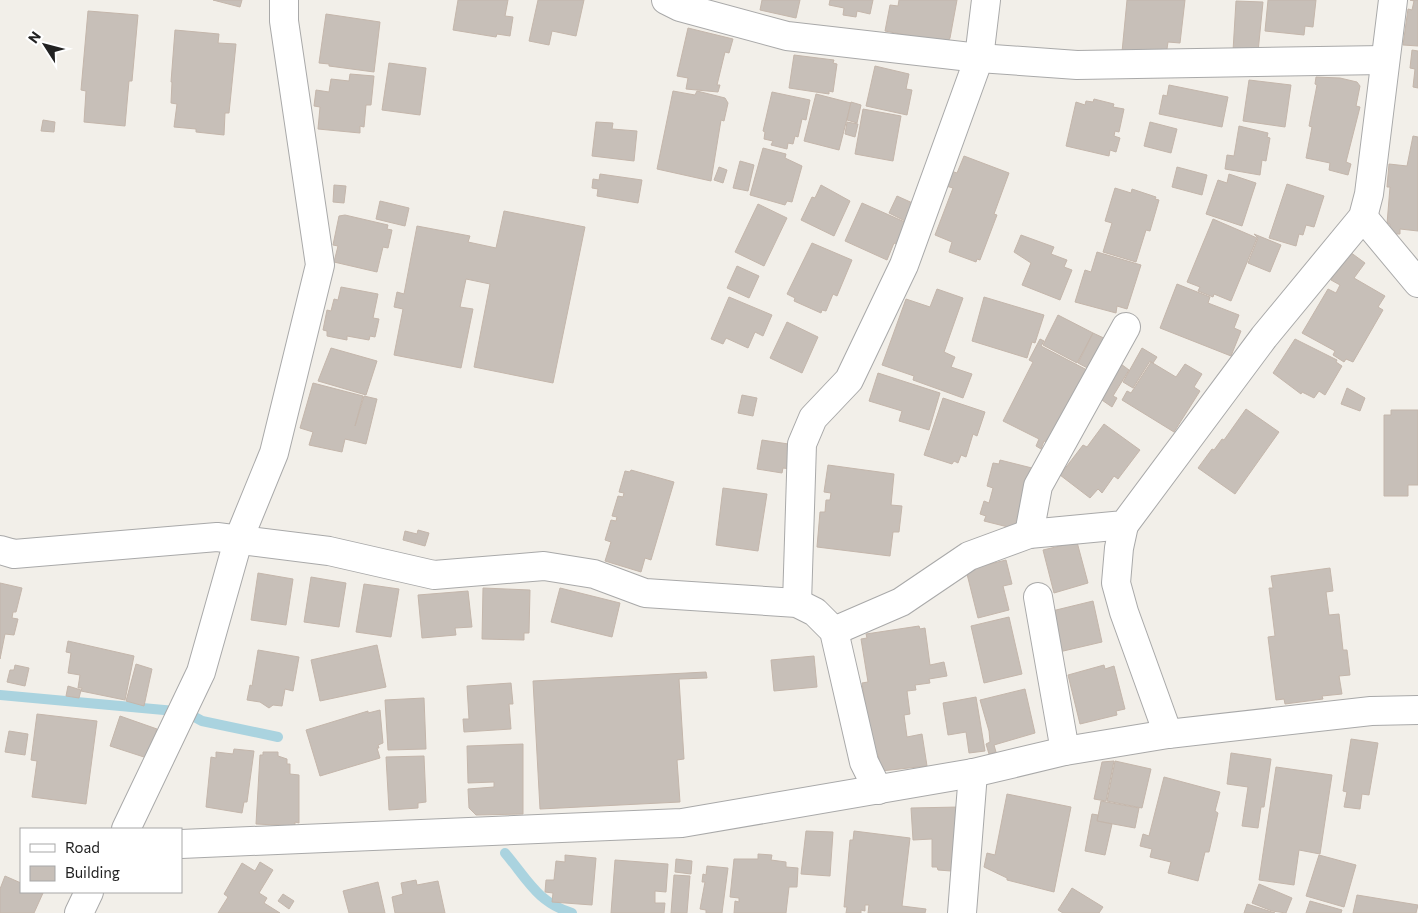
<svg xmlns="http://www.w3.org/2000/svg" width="1418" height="913" font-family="Commissioner,sans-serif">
<rect width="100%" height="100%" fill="#f2efe9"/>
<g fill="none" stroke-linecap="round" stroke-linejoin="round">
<g stroke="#aad3df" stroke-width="10">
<polyline points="0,695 175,711 191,715 202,721 278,737"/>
<path d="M 505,853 C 528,880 537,902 572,913"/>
</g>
</g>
<g fill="#c7bfb8" stroke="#c4b6ab">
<polygon points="213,0 242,0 240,7"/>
<polygon points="458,0 508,0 505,16 513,17 510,36 497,34 496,37 453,30"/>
<polygon points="538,0 584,0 576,36 552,31 549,45 529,41"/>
<polygon points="762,0 800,0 796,18 760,10"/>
<polygon points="830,0 873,0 870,14 857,11 856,17 843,15 844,8 829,5"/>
<polygon points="899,0 957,0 950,38 947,43 885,31 890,5 898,6"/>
<polygon points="1127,0 1185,0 1180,43 1168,42 1166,56 1122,52"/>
<polygon points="1268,0 1316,0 1313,27 1305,26 1304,35 1265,31"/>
<polygon points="1410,0 1418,0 1418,46 1403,45 1408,9 1412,10 1414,1"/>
<polygon points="1236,1 1263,2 1258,52 1233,51"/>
<polygon points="88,11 138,15 132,81 129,81 125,126 84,122 86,91 81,90"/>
<polygon points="326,14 380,22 374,72 329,66 329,64 319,63"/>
<polygon points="688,28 733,39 729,53 725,52 717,85 720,85 718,92 686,89 688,78 677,76"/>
<polygon points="175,30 219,34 218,43 236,44 229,113 225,113 224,135 196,132 196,129 174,127 177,104 171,103 172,82 171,82"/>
<polygon points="1412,50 1418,51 1418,88 1413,87 1415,69 1410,68"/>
<polygon points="794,55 834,60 833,63 837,64 833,92 829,91 829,94 789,88"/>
<polygon points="389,63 426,68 420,115 382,110"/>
<polygon points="875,66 909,74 906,89 912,90 907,115 866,106"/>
<polygon points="350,74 374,76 371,105 366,105 364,127 360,126 360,133 318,129 320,107 314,106 316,90 329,92 331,79 349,81"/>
<polygon points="1316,77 1340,78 1357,82 1360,86 1356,106 1360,107 1346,162 1351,164 1348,175 1329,170 1330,163 1306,158 1312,127 1309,126 1317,85 1315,84"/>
<polygon points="1249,80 1291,85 1285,127 1243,121"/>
<polygon points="1169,85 1228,97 1222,127 1159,114 1163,95 1167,96"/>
<polygon points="673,91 695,95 697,91 725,98 728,103 724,121 721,120 711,181 657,169"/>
<polygon points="772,92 810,100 806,120 802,119 798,137 795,136 793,144 788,143 787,149 771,145 773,141 764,139 765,132 763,131"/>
<polygon points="816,94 851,103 839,150 804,141"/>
<polygon points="1094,99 1114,104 1113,107 1124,109 1119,132 1115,131 1114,136 1120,138 1116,152 1110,150 1109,156 1066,146 1076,102 1085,105 1086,101 1093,102"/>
<polygon points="851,102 861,105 857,123 847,120"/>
<polygon points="863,109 901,116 893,161 855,154"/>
<polygon points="43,120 55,122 54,132 41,131"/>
<polygon points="596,122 613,123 612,129 637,131 634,161 592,156"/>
<polygon points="847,122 858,124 855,137 845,134"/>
<polygon points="1150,122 1177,129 1171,153 1144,146"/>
<polygon points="1239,126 1268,133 1267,137 1270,138 1266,161 1262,160 1260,175 1225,169 1227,155 1234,156"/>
<polygon points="1413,136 1418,137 1418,231 1400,229 1400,234 1389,234 1390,224 1387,224 1390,187 1387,187 1389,164 1407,166"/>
<polygon points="763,148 786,154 785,158 802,166 792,202 787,201 785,205 750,195"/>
<polygon points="964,156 1009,173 994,214 997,215 980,260 977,259 976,262 949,252 952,242 935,235 953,188 946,186 951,171 957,173"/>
<polygon points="740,161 754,165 748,191 733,188"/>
<polygon points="719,167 727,170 723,183 714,180"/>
<polygon points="1177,167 1207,175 1202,195 1172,187"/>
<polygon points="600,174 642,180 638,203 597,196 598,189 592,188 593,179 599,180"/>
<polygon points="1229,174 1256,183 1242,226 1206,214 1218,180 1227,183"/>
<polygon points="1287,184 1324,196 1314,227 1306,225 1303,235 1299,234 1296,246 1269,238"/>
<polygon points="334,185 346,186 344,203 333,202"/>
<polygon points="821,185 850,201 834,236 801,220 812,197 815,198"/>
<polygon points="1115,188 1131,193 1132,189 1156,197 1155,199 1159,200 1150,231 1146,230 1136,262 1103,252 1112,223 1105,221"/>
<polygon points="897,196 917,205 909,223 889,213"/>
<polygon points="380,201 409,208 405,226 376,219"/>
<polygon points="862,203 907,223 898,245 894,243 887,260 845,241"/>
<polygon points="758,204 787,218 764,266 735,252"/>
<polygon points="504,211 585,227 553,383 474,367 490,284 466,279 460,307 473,309 461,368 394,355 403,309 394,307 397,292 404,294 417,226 470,236 468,242 496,248"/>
<polygon points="345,215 388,225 387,229 392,230 388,248 383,247 377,272 334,262 338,246 333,245 339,216"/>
<polygon points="1213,219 1257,238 1231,301 1214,294 1213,297 1198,291 1200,287 1187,282"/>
<polygon points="1254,234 1281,245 1270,272 1248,263 1258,238"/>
<polygon points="1021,235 1054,247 1051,254 1067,260 1064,267 1072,270 1060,300 1022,285 1031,263 1014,252"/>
<polygon points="812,243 852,260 837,296 833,294 826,311 822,310 821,313 794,301 795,298 787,294"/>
<polygon points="1097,252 1141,265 1127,309 1117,306 1116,313 1075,302 1085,270 1091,272"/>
<polygon points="1350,252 1365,263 1354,278 1385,296 1378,307 1383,310 1353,362 1346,359 1344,362 1333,355 1335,351 1302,333 1328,289 1336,293 1340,285 1331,280 1334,274 1332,273"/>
<polygon points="737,266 759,276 749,298 727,288"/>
<polygon points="1177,284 1210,297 1208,303 1239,315 1234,328 1241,331 1231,356 1160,328"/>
<polygon points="341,287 378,294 373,318 379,319 375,337 370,336 369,340 347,336 347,340 327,336 327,331 323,330 327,310 331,311 334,299 338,300"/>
<polygon points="937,289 963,298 944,352 955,357 951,367 972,374 963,398 913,380 914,376 882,365 906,299 930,307"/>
<polygon points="729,297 772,315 763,336 755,332 748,348 726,338 723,344 711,339"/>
<polygon points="984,297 1044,315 1035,343 1032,342 1027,358 972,341"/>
<polygon points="1058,315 1093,333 1077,363 1043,345"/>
<polygon points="787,322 818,337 802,373 770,358"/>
<polygon points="1093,333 1108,340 1093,371 1078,363"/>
<polygon points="1040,339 1044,341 1041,346 1087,370 1052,445 1044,441 1041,449 1036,446 1039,439 1003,421 1033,362 1029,360"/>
<polygon points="1295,339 1337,360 1336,362 1342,366 1325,395 1319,391 1314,398 1302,392 1301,394 1273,373"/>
<polygon points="331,348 377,361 366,395 318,381"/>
<polygon points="1142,348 1157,357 1153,363 1150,361 1133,388 1123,382"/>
<polygon points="1117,361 1129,370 1113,396 1117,398 1112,407 1099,398"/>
<polygon points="1151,362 1176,377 1185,364 1202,374 1194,387 1200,391 1174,432 1122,400 1127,391 1131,393"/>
<polygon points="878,373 940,393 929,430 899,421 902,411 869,401"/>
<polygon points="313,383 363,396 355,426 364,396 377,399 366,444 345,439 342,452 309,445 313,432 300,428"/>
<polygon points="1347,388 1365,398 1360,411 1341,404"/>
<polygon points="742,395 757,398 753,416 738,413"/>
<polygon points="943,398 985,412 977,436 973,434 966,457 961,455 958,463 954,461 952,464 924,455"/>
<polygon points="1246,409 1279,432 1235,494 1198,468 1212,449 1214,450 1222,439 1224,440"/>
<polygon points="1391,410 1418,410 1418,485 1408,485 1408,496 1384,496 1384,415 1391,415"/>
<polygon points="1104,424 1140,450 1118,479 1114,476 1102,493 1098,489 1090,498 1060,475 1083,445 1087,447"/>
<polygon points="762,440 795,445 791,469 783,468 782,473 757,469"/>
<polygon points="1000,460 1036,469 1020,530 984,521 986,516 980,514 984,501 989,503 993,488 987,486 993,463 999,464"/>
<polygon points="828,465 894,474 891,505 902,506 899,532 893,532 890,556 817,547 820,512 825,512 826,500 830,500 831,493 824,492"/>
<polygon points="631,470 674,482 651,560 645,558 641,572 605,561 611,542 605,540 611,520 616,521 617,517 612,516 618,496 623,497 624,493 619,492 625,471 630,472"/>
<polygon points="723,488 767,494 758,551 716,545"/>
<polygon points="418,530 429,533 425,546 403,540 405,531 417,534"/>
<polygon points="1077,542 1088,583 1054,593 1043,550"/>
<polygon points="1006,560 1012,584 1003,586 1009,610 978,618 966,570"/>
<polygon points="1330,568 1333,591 1326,592 1329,615 1339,614 1343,650 1347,650 1350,675 1339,676 1342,694 1322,696 1323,699 1285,704 1284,699 1276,700 1268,637 1275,636 1269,588 1273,588 1271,576"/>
<polygon points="258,573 293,579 286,625 251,620"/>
<polygon points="311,577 346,583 339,627 304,622"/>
<polygon points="0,583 22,588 16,612 13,612 12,618 18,619 14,635 5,634 0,659"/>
<polygon points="364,584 399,589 391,637 356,632"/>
<polygon points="483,588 530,590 529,633 524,633 524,640 482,639"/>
<polygon points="560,588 620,603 612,637 551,622"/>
<polygon points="468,591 472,627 455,628 456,635 422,638 418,595"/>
<polygon points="1093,601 1102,642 1059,652 1052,611"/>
<polygon points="1009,617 1022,674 984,683 971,626"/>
<polygon points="919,626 920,629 925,628 930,665 944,662 947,676 929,679 930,683 915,685 916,690 907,691 910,714 904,715 907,737 922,734 927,766 881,771 878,754 873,755 862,683 868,682 861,639 867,638 866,634"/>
<polygon points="68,641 134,656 125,700 81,691 82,688 78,688 80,675 68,673 71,653 66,652"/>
<polygon points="377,645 386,687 320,701 311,660"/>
<polygon points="258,650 299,657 293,691 285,689 282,706 273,705 269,708 260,702 247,700 250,685 252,686"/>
<polygon points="814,656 817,687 774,691 771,660"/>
<polygon points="136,664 152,669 144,706 126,701"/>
<polygon points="15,665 29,668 25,686 7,682 10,670 14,670"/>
<polygon points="1104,665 1105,669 1114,666 1125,709 1116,711 1117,715 1080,724 1068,675"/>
<polygon points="706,672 707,678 679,679 684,759 677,760 680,802 540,809 533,681"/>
<polygon points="511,683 513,704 509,704 511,729 464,732 463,719 469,719 467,686"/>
<polygon points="68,686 81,690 79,698 66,696"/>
<polygon points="1025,689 1035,733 994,745 996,752 989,754 986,744 990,742 989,731 980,700"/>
<polygon points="976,697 985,751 969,753 966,732 948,735 943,703"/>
<polygon points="424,698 426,749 388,750 385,700"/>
<polygon points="380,710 383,743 378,745 379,748 377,748 380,758 320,776 306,730 368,711 368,713"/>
<polygon points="37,714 97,721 86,804 32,797 37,761 31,760"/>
<polygon points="120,716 157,729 147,758 110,746"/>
<polygon points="9,731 28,734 25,755 5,752"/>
<polygon points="1351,739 1378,743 1369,795 1362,794 1360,809 1344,807 1347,792 1343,791"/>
<polygon points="523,744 523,814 476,815 469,808 468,789 494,787 494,782 468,783 467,746"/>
<polygon points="234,749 254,751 247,802 244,802 242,813 206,807 211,757 216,758 216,752 233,754"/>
<polygon points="263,752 278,752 278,756 287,759 287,764 290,764 290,774 299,775 299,823 295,822 295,826 256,824 260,755 263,755"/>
<polygon points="1231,753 1271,759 1264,807 1261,807 1258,828 1242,826 1248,787 1227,784"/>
<polygon points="424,756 426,802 418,803 418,808 389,810 386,757"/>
<polygon points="1114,761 1106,801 1094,799 1102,762"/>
<polygon points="1115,761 1151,769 1142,808 1107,801"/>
<polygon points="1276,767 1332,775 1320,854 1299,850 1294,885 1259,880"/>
<polygon points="1164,777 1220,792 1215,811 1218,813 1209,852 1205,852 1198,881 1168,873 1171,862 1150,857 1152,849 1140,846 1143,834 1149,836"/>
<polygon points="1007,794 1071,807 1054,892 1007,880 1007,878 984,867 987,853 995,855"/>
<polygon points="1101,801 1139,808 1135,828 1097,821"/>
<polygon points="959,807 955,867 951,867 951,871 938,870 937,867 932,867 932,839 913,840 911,808"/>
<polygon points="1092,814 1098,815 1097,821 1112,824 1105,855 1085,851"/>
<polygon points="806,831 833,832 830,876 801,874"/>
<polygon points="854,831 910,838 902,906 926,909 925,913 868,913 869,905 865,905 865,911 861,910 861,913 846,913 847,907 844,907 850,840 853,840"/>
<polygon points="758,854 772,855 771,860 786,862 786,867 798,868 797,887 789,887 786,913 734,913 735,901 739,902 739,898 730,897 734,859 758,859"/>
<polygon points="565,855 596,858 592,905 552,902 553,893 545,892 546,880 554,880 556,861 565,862"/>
<polygon points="1319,855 1356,865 1344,907 1306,896"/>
<polygon points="676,859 692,861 691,874 675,872"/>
<polygon points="615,860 668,864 666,892 655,891 655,903 665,903 664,913 611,913"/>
<polygon points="260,862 273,870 259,893 267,898 264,903 280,913 218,913 228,897 224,894 242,863 255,871"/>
<polygon points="707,866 728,868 722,913 706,913 706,910 700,909 705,882 702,882 703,874 706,875"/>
<polygon points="674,875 690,876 687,913 671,913"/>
<polygon points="5,876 21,883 21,892 43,893 34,913 0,913 0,889"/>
<polygon points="416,880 417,885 438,881 445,913 395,913 392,897 403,894 401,883"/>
<polygon points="378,882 385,913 349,913 343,891"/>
<polygon points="1259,884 1292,898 1286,913 1272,911 1252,903"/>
<polygon points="1072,888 1103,907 1099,913 1063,913 1058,910"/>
<polygon points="283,894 294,901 289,909 278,901"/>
<polygon points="1357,895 1418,905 1416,913 1353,913"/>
<polygon points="1310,901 1342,910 1341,913 1306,913"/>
<polygon points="1247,904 1275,913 1244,913"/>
</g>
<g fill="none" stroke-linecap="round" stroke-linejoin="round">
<defs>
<g id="minor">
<polyline points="666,0 680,7 787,36 979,58 1077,65 1384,60"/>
<polyline points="1363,217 1418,283"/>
<polyline points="1124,525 1119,548 1116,583 1124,612 1168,734"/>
<polyline points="1029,534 1038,486 1126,327"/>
<polyline points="0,550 14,554 217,537 329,551 434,575 544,566 594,574 645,593 797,603 815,612 834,631 864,762 878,790"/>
<polyline points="1038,597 1065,751"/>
<polyline points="797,603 802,444 813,418 849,380 904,265 979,58 986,0"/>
<polyline points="834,631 901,602 969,556 1029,534 1124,525 1264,337 1363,217 1369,194 1393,0"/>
<polyline points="126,829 201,672 238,541 274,453 320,265 284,21 284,0"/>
<polyline points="181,844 682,823 973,773 1065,751 1168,734 1371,711 1418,710"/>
<polyline points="79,913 89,892"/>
<polyline points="962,913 973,773"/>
</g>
</defs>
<use href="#minor" stroke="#a9a9a9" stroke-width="30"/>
<use href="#minor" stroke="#fff" stroke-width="28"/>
</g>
<rect x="20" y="828" width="162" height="65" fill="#ffffff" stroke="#a7a7a7"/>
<rect x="30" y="844" width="25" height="8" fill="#ffffff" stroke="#a7a7a7"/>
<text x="65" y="853" font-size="15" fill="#222222">Road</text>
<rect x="30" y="866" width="25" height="15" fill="#c7bfb8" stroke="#a7a7a7"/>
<text x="65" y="878" font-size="15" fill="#222222">Building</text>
<g transform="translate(45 45) rotate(306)" stroke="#ffffff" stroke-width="4" paint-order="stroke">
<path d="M0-4L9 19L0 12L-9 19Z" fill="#222222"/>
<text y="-8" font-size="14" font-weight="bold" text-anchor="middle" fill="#222222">N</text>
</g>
</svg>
